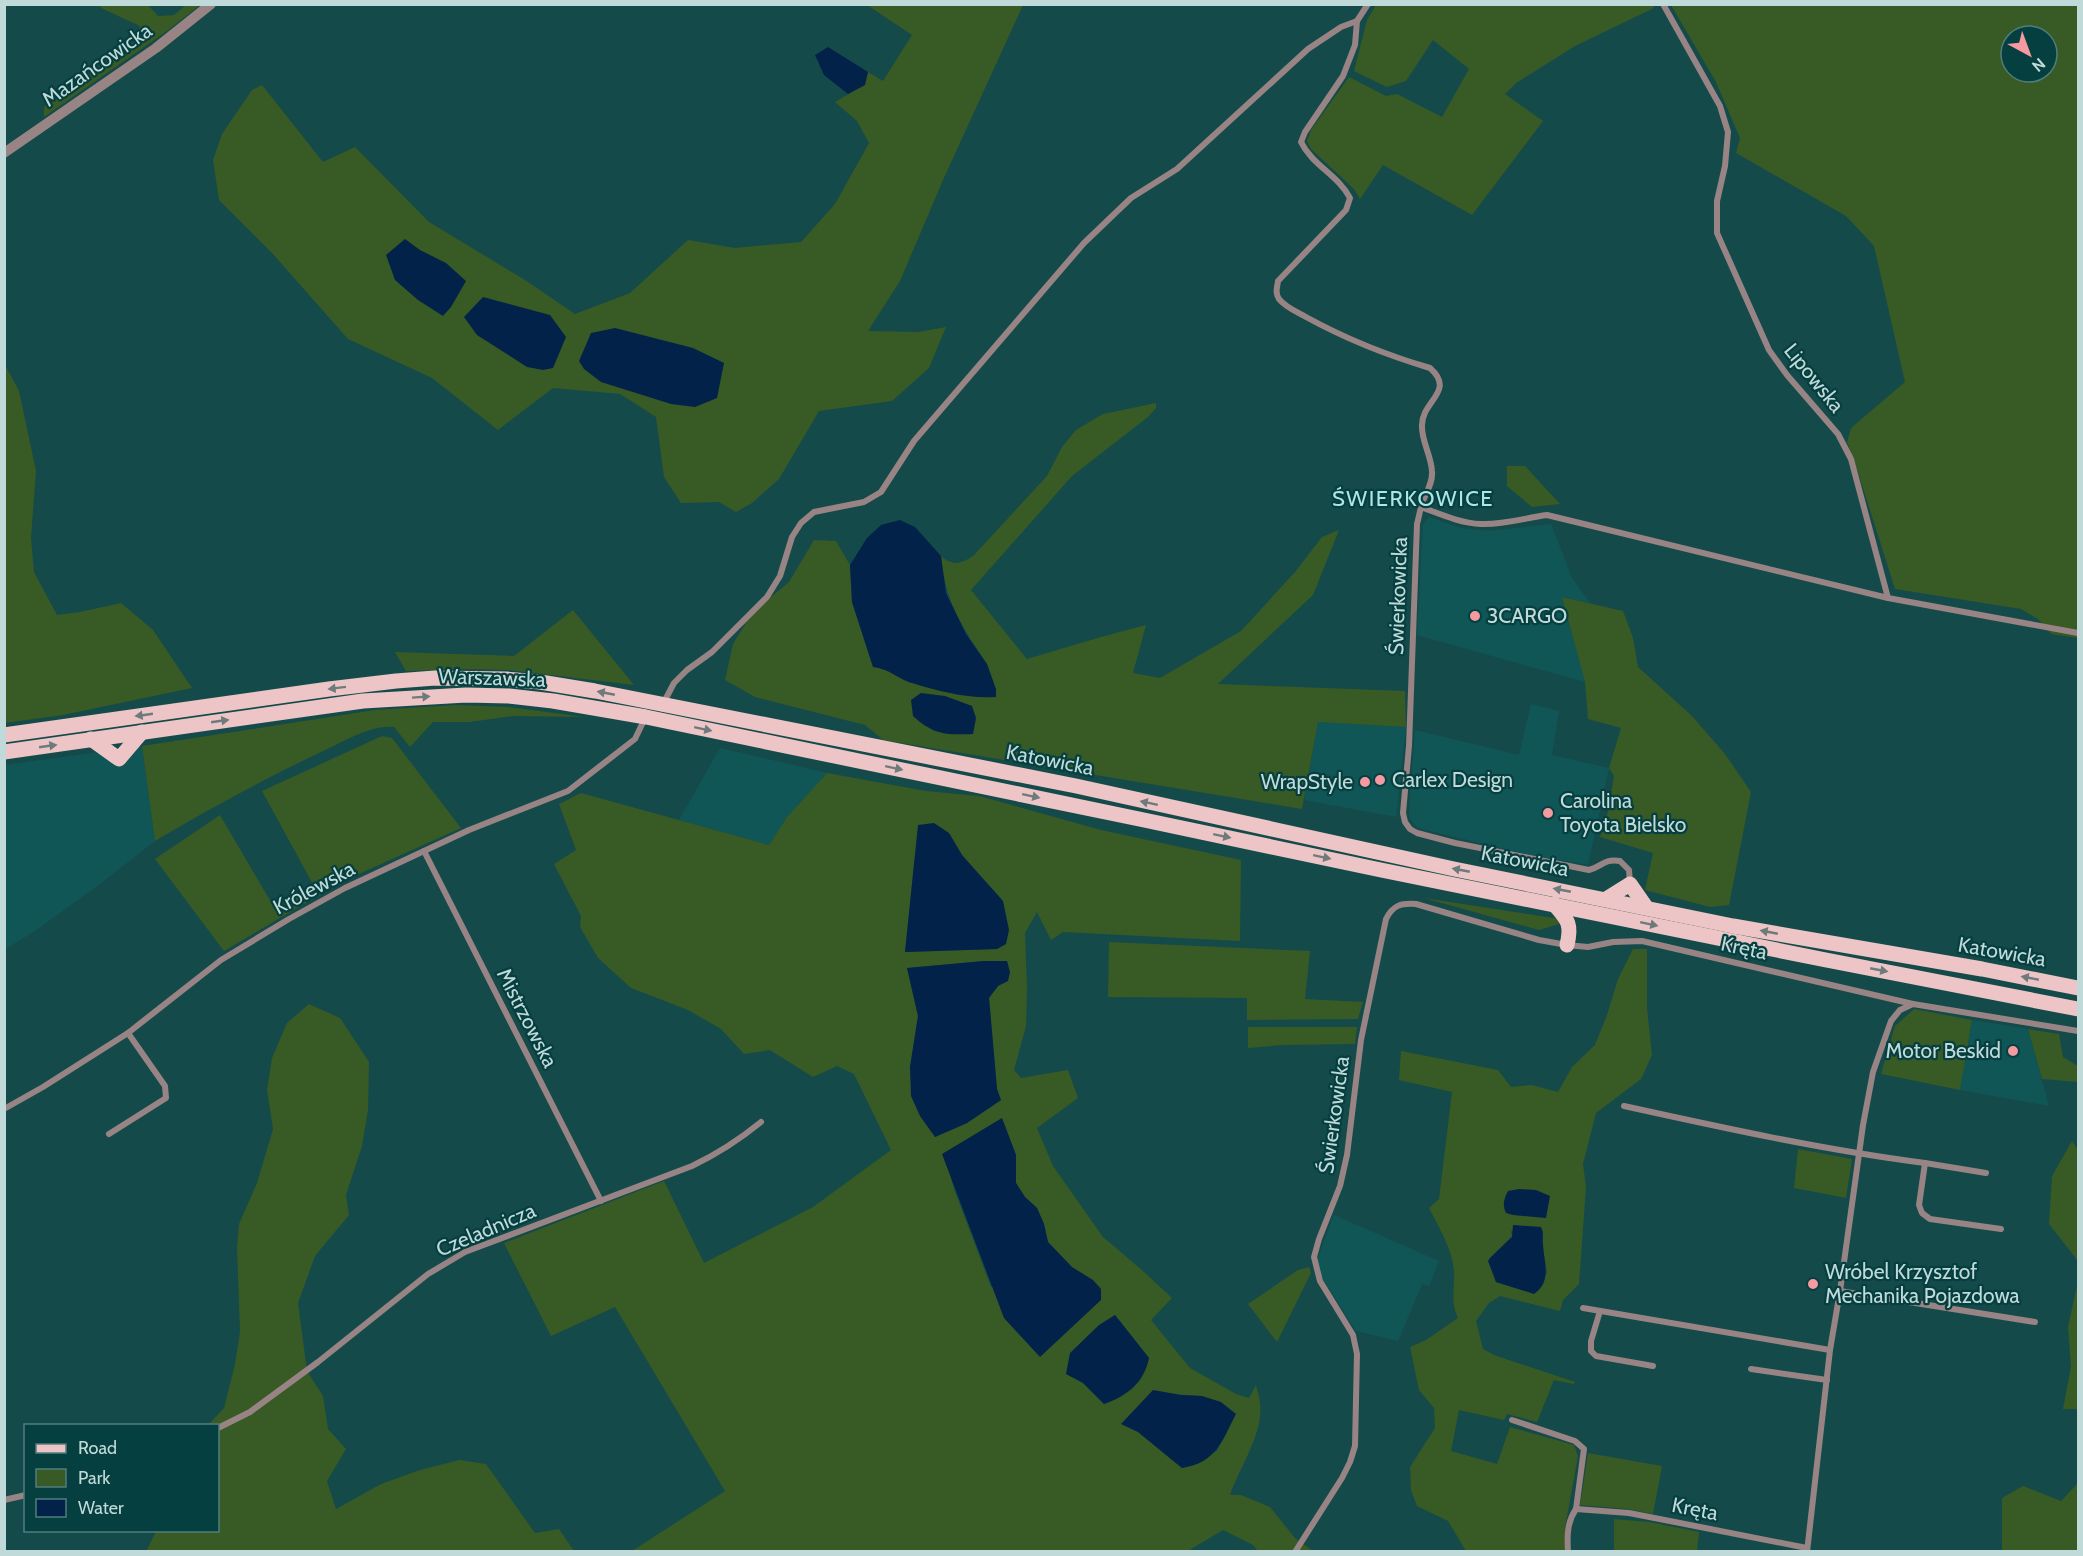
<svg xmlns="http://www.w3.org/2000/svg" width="2083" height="1556" font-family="Cabin,sans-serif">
<rect width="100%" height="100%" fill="#154a4a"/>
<g fill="#115657">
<polygon points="1429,517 1461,528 1490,531 1551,524 1572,578 1590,603 1562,597 1585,682 1417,635 1423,524"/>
<polygon points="1531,704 1559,711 1552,755 1609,768 1588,865 1526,854 1418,828 1410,819 1409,812 1415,730 1519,755"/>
<polygon points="1318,722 1406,727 1396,817 1304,800"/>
<polygon points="142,746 155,841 100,884 35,931 5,949 5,765"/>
<polygon points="720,748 815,770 827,773 787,817 769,845 679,820"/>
<polygon points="1972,1020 2028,1029 2049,1106 1960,1090"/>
<polygon points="1334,1215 1439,1261 1429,1286 1422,1284 1398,1341 1356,1331 1323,1279 1316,1263"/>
</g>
<g fill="#385a25" fill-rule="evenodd">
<polygon points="1652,4 1654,8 1575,46 1516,83 1505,94 1543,121 1472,215 1383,165 1360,199 1354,189 1311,149 1307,141 1311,130 1349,77 1386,96 1397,94 1442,117 1469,69 1433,40 1406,81 1387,87 1354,71 1367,20 1376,5"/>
<polygon points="98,5 148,5 158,16 174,15 186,5 200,5 167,31 44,117 44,107 134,42 140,26 103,9"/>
<polygon points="867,5 1023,5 943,180 900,281 868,331 919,332 946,327 929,368 892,401 819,411 779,479 752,503 736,512 719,502 681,503 664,477 656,417 620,394 553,388 498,430 432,378 348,339 272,253 219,200 213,160 222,134 252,90 262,85 323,162 355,147 429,222 525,280 575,314 630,293 688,240 735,248 801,242 835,204 869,143 857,121 835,102 864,85 868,72 883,81 912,35"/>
<path d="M 1671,5 L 2078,5 L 2078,638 L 2051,634 L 2038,619 L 2021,609 L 1895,589 L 1857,469 L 1847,442 L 1851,428 L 1905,382 L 1874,246 L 1846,216 L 1736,153 L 1740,138 L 1716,82 ZM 2011,36 L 2047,36 L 2047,72 L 2011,72 Z"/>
<polygon points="5,365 19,391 36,471 31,538 34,572 57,615 80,612 121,603 153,630 192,688 63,715 5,723"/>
<path d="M 1156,403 L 1156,408 L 1148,417 L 1072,476 L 971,590 L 1027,659 L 1101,637 L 1146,625 L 1133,673 L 1160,678 L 1241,631 L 1295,572 L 1322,537 L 1339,530 L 1313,595 L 1218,684 L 1405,691 L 1406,727 L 1318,722 L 1302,809 L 883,740 L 865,725 L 755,697 L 725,680 L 733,644 L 752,613 L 789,582 L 814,540 L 836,541 L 850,565 L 852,602 L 873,667 L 886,669 L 910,683 L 987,664 C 962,627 945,601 941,556 C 953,567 963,564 975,554 L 1047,476 L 1062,447 L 1076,430 L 1103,414 Z"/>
<polygon points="1507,466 1525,466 1560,504 1532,507 1507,486"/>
<polygon points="1562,597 1623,611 1633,638 1638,667 1692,716 1725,754 1751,792 1729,905 1710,907 1645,890 1653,853 1600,837 1608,812 1614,776 1609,768 1621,728 1588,719 1585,682"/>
<polygon points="573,610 634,685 509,670 464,669 406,671 395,652 514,656"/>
<path d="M 456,705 L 509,707 L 584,717 L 513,716 L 469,722 L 433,722 L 410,747 L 394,727 C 371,724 343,742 321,752 C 264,779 209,809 155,841 L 142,746 L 375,710 Z"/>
<polygon points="382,736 392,738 461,828 341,882 224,951 155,859 220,815 275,909 315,888 262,791"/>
<path d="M 827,773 L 926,791 L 979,796 L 1101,830 L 1241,860 L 1240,941 L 1063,932 L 1051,940 L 1037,912 L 1025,933 L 1027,989 L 1026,1026 L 1014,1070 L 1021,1078 L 1068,1070 L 1078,1098 L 1037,1128 L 1053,1166 L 1103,1237 L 1143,1271 L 1172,1298 L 1151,1320 L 1190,1368 L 1236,1394 L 1249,1398 L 1256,1385 C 1257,1391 1260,1397 1260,1404 C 1264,1432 1239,1469 1230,1495 L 1241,1495 L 1270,1507 L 1295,1538 L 1313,1551 L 1258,1551 L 1253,1545 L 1223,1530 L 1186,1552 L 632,1551 L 725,1491 L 615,1307 L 551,1336 L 504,1243 L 664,1181 L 704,1263 L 813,1207 L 891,1150 L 854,1074 L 837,1066 L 813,1077 L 770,1050 L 744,1054 L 721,1029 L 688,1010 L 631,988 L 598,958 L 580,927 L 581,916 L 554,864 L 576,850 L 559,804 L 581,793 L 769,845 L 787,817 ZM 949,833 L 962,855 L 980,878 L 999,896 L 1006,944 L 997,949 L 905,952 L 915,855 ZM 984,961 L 1007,962 L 998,986 L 989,997 L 997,1089 L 1001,1100 L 967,1123 L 935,1137 L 910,1067 L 918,1016 L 907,968 ZM 1002,1119 L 1016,1155 L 1016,1183 L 1025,1197 L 1037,1208 L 1044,1224 L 1048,1242 L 1072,1268 L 991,1287 L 954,1189 L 948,1166 ZM 1115,1315 L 1149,1358 L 1104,1404 L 1083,1383 L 1067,1374 ZM 1171,1394 L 1202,1396 L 1235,1414 L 1217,1451 L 1182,1468 L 1138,1432 L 1122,1424 Z"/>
<polygon points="1424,898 1560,919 1559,924 1539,930"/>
<polygon points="1109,942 1310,951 1305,999 1363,1002 1358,1019 1247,1020 1247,998 1108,997"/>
<path d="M 1633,949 L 1647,949 L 1647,1008 L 1652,1055 L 1641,1079 L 1596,1113 L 1583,1164 L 1586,1187 L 1579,1284 L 1563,1300 L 1560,1311 L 1500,1296 L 1489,1303 L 1476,1321 L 1483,1349 L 1494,1355 L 1575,1382 L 1574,1384 L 1554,1380 L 1537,1422 L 1507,1414 L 1504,1420 L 1459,1410 L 1451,1451 L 1497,1464 L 1510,1427 L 1574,1445 L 1578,1456 L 1565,1528 L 1565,1551 L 1466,1551 L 1448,1521 L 1417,1506 L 1411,1490 L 1410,1467 L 1435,1428 L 1434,1408 L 1419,1390 L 1410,1347 L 1426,1340 L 1458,1318 C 1450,1302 1455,1288 1454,1271 C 1452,1248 1439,1228 1429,1208 L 1439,1199 L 1452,1092 L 1399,1080 L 1401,1051 L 1498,1070 L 1511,1087 L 1532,1085 L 1558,1092 L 1572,1067 L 1595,1045 L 1607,1015 L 1618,979 ZM 1511,1231 L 1543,1231 L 1542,1243 L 1547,1273 L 1534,1293 L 1496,1282 L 1490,1258 L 1512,1236 Z"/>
<polygon points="309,1004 340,1018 369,1062 368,1110 362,1146 346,1195 349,1215 315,1256 298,1303 307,1371 323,1396 328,1429 346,1449 327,1481 336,1509 381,1484 420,1470 459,1460 486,1464 535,1533 559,1529 574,1551 146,1552 156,1531 218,1530 218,1426 208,1425 224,1408 235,1364 240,1332 237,1247 239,1224 257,1183 273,1129 267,1090 272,1058 287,1023"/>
<polygon points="1914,1009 1972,1020 1960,1090 1881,1074 1895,1026"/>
<polygon points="1248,1027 1357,1027 1355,1044 1282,1045 1248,1048"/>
<polygon points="2028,1029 2059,1034 2063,1057 2078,1066 2078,1082 2042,1079"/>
<polygon points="2072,1141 2078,1150 2078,1261 2049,1224 2052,1176"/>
<polygon points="1798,1149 1852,1159 1846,1198 1794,1188"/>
<polygon points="1309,1267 1311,1273 1277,1342 1248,1304 1298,1270"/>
<polygon points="2078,1281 2078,1409 2063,1409 2071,1367 2068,1327"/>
<polygon points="1588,1453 1662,1466 1653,1514 1628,1509 1580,1505"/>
<polygon points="2078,1483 2078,1551 2002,1551 2002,1498 2023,1486 2061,1501"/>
<polygon points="1614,1519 1649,1522 1699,1532 1697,1551 1614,1551"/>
</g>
<g fill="#022249">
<polygon points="828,47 868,72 865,85 848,94 824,75 815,55"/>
<polygon points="405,239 420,250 446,263 466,281 451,307 443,316 418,300 395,280 386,255"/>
<polygon points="483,297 550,315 566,337 553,368 543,370 527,367 477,335 464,317"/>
<polygon points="615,328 693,348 724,363 717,398 695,407 671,404 601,382 584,369 579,361 591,333"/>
<path d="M 900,520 L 915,527 L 941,556 L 946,593 L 966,634 L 987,664 L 996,689 L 996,697 C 968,699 938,691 912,683 C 896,678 892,670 873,667 L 852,602 L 850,565 L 867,538 L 881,525 Z"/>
<path d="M 921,693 L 945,696 L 972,706 L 976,718 L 973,734 C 945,735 934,735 913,716 L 911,700 Z"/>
<polygon points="934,823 949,833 962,855 1003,901 1009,930 1006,944 997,949 905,952 918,825"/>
<polygon points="984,961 1007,961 1010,972 1008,981 998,986 989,998 997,1089 1001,1100 967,1123 935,1137 920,1116 911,1096 910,1067 918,1016 907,968"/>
<polygon points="1002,1118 1016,1155 1016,1183 1025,1197 1037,1208 1044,1224 1048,1242 1072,1267 1093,1280 1101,1289 1101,1300 1040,1357 1004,1318 942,1154"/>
<path d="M 1519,1189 L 1536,1190 L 1550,1196 L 1546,1218 L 1513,1215 L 1506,1213 C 1502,1204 1504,1199 1508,1191 Z"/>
<path d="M 1513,1225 L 1541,1227 C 1544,1233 1542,1238 1543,1245 C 1544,1263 1552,1282 1534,1294 L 1496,1282 L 1488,1261 L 1490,1258 L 1512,1237 Z"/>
<path d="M 1115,1315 L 1149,1358 C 1144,1383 1127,1396 1104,1404 L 1083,1383 L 1066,1374 L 1070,1353 L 1099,1325 Z"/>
<path d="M 1153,1390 L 1181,1395 L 1202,1396 L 1221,1402 L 1236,1414 C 1222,1441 1216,1463 1182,1468 L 1138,1432 L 1121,1424 Z"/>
</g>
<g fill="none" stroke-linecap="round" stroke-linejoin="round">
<g stroke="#988484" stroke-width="6">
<path d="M 1368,4 L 1357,21 L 1355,45 L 1343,76 L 1305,132 L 1301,142 C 1312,165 1339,176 1350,198 L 1346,210 L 1278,281 C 1277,288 1275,293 1279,299 C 1285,307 1297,312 1306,317 C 1346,339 1386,355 1430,368 C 1456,391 1422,401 1422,425 C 1421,440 1431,455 1432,471 C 1433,482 1427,491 1423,501 C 1420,509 1419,517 1417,524 L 1409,746 L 1403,813 L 1405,822 L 1410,829 L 1417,833 L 1455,843 L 1589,870 C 1602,867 1604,858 1620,861 L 1629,870 L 1630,883"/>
<polyline points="1663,4 1720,106 1728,132 1725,166 1717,201 1717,233 1769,350 1787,375 1838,434 1851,459 1888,598 2078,633"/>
<path d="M 1421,507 C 1440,514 1460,523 1481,524 C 1503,525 1525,518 1547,515 L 1888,598"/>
<polyline points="663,704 674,683 687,670 712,652 767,597 780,576 792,537 801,523 814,512 864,502 881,492 914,441 1084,243 1131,198 1177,169 1308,49 1341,27 1357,21"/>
<polyline points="424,851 601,1201"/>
<path d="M 1624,1106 C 1724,1128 1824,1150 1925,1163 L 1919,1205 L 1922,1213 L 1930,1219 L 2001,1229"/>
<polyline points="4,1109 43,1087 128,1033 221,960 289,919 345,888 469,830 568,791 635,739 645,718"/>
<polyline points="109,1134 166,1098 165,1086 128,1033"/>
<polyline points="1925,1163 1986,1173"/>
<polyline points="1840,1291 2035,1322"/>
<polyline points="1583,1308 1830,1350"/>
<polyline points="1600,1311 1591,1341 1591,1351 1596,1356 1653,1366"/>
<polyline points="1751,1369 1827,1380"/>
<polyline points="1512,1420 1575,1441 1584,1449 1576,1509 1629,1513 1807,1548"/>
<path d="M 218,1428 L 250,1412 L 318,1362 L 428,1274 L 465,1252 L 692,1166 C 717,1154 739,1140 761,1122"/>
<polyline points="4,1500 26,1495"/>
<path d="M 1295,1552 L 1342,1478 L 1350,1462 L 1355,1446 L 1357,1354 L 1353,1335 L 1320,1281 L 1314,1257 L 1319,1239 L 1340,1186 L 1347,1155 L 1361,1040 L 1386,919 C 1393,905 1401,903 1416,904 L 1539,940 L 1567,945 L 1588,947 L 1613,942 L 1642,941 L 1913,1004"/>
<path d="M 1568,1552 C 1567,1536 1567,1522 1576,1509"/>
<polyline points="1807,1552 1830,1350 1840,1291 1863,1125 1873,1072 1891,1021 1900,1010 1913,1004 2078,1031"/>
</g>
<polyline stroke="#988484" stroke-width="10" points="4,153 156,48 211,4"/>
<g stroke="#edc5c6" stroke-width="15">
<polyline points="4,735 329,689 396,681 435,678 506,679 540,682 595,691 1076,786 1454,869 1733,926 1982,969 2078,988"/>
<polyline points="91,739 119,759 142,732"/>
<polyline points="4,752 363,701 466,695 509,696 553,701 646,717 1144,820 1381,870 1821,959 2078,1009"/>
<polyline points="1606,899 1630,884 1646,907"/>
<path d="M 1554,904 C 1568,920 1572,924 1567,945"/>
</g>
</g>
<defs><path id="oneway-solid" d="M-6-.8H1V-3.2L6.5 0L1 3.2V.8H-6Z" transform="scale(1.5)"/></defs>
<g fill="#6e7b7c">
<use href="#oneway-solid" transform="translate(337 688) rotate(173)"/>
<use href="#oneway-solid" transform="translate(606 693) rotate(-169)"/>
<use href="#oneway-solid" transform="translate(421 697) rotate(-4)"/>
<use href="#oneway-solid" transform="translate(144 715) rotate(172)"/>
<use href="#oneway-solid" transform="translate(220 721) rotate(-8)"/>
<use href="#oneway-solid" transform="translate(703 729) rotate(12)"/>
<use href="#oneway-solid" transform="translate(48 746) rotate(-8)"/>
<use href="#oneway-solid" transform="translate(894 768) rotate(12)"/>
<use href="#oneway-solid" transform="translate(1031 796) rotate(12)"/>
<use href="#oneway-solid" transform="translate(1149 803) rotate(-168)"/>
<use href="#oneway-solid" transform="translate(1222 836) rotate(12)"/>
<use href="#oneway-solid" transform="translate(1322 857) rotate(12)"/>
<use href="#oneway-solid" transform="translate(1461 870) rotate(-169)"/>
<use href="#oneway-solid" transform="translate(1562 890) rotate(-169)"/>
<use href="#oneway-solid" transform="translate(1649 924) rotate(12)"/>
<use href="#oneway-solid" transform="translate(1769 932) rotate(-169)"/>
<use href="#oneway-solid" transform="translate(1879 970) rotate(11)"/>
<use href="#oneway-solid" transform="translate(2030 978) rotate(-169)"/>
</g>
<g fill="#f49aa0" stroke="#063f40" stroke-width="2">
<circle cx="1475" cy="616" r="6"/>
<circle cx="1380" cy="780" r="6"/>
<circle cx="1365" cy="782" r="6"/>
<circle cx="1548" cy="813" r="6"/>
<circle cx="2013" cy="1051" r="6"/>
<circle cx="1813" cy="1284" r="6"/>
</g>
<g text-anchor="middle" stroke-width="4.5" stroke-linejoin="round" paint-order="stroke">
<g font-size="21" fill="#c0d9d9" stroke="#063f40">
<text transform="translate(97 65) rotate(-35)" y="7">Mazańcowicka</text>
<text transform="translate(1814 378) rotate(51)" y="7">Lipowska</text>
<text transform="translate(1398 596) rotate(-88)" y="7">Świerkowicka</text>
<text transform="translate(492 678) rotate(2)" y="7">Warszawska</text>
<text transform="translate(1050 760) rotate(11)" y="7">Katowicka</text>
<text transform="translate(1525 861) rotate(11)" y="7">Katowicka</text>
<text transform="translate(314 888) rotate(-28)" y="7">Królewska</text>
<text transform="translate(1744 948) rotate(12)" y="7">Kręta</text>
<text transform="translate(2002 952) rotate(10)" y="7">Katowicka</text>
<text transform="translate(527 1018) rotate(63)" y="7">Mistrzowska</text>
<text transform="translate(1334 1115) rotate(-82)" y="7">Świerkowicka</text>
<text transform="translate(486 1230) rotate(-23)" y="7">Czeladnicza</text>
<text transform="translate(1695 1509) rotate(11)" y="7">Kręta</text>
</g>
<g font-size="21" fill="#c0d9d9" stroke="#063f40" text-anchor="start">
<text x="1487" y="623">3CARGO</text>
<text x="1392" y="787">Carlex Design</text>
<text x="1353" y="789" text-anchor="end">WrapStyle</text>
<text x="1560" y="808">Carolina<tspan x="1560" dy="24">Toyota Bielsko</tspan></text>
<text x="2001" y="1058" text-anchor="end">Motor Beskid</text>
<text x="1825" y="1279">Wróbel Krzysztof<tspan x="1825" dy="24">Mechanika Pojazdowa</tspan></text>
</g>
<g font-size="22" letter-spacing="1.5" fill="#b0e5e5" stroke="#063f40">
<text x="1413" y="506">ŚWIERKOWICE</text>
</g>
</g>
<rect width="2083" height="1556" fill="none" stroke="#c0d9d9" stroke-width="12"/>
<rect x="24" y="1424" width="195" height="108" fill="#063f40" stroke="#507d7d" stroke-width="1.5"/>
<rect x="36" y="1444" width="30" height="9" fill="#edc5c6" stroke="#507d7d" stroke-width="1.5"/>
<text x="78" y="1454" font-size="18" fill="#c0d9d9">Road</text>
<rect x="36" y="1469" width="30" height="18" fill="#385a25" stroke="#507d7d" stroke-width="1.5"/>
<text x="78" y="1484" font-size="18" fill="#c0d9d9">Park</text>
<rect x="36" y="1499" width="30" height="18" fill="#022249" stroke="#507d7d" stroke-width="1.5"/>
<text x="78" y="1514" font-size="18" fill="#c0d9d9">Water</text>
<g transform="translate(2029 54) rotate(139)"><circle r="28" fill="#063f40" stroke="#507d7d" stroke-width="1.5"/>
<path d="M0-4.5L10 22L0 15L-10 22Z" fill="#f49aa0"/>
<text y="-9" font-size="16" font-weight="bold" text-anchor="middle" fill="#c0d9d9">N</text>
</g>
</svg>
